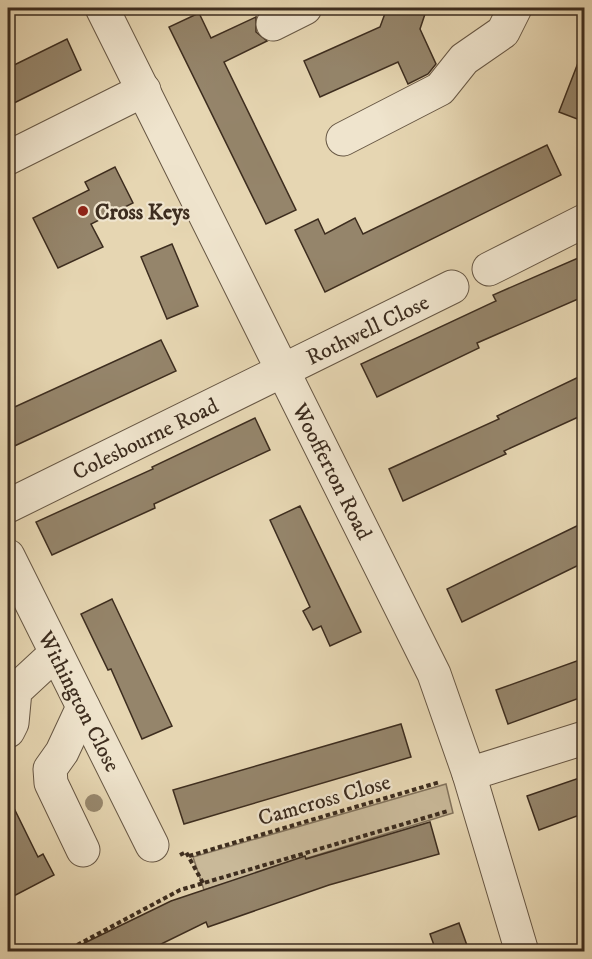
<svg xmlns="http://www.w3.org/2000/svg" width="592" height="959" font-family="'IM FELL DW Pica',serif">
<rect width="100%" height="100%" fill="#e6d6b2"/>
<filter id="stains"><feTurbulence type="fractalNoise" baseFrequency=".00333" numOctaves="4"/><feColorMatrix values="0 0 0 0 .2 0 0 0 0 .09 0 0 0 0 .02 0 0 0 .5 -.17"/></filter>
<radialGradient id="worn" r=".72"><stop offset=".6" stop-color="#630" stop-opacity="0"/><stop offset="1" stop-color="#630" stop-opacity=".3"/></radialGradient>
<polygon fill="#c9b999" stroke="#83735c" stroke-width="1.5" points="446,784 453,813 204,890 193,857"/>
<g fill="#95856b" stroke="#3d2d1f" stroke-width="1.5">
<polygon points="387,8 427,8 420,29 436,64 428,74 408,84 398,62 320,97 304,61 380,27"/>
<polygon points="199,13 211,38 256,17 256,32 267,41 224,62 296,210 266,224 169,27"/>
<polygon points="67,39 81,70 8,106 8,68"/>
<polygon points="583,50 585,50 585,122 559,112"/>
<polygon points="547,145 561,175 325,292 295,230 318,219 325,234 355,218 363,234"/>
<polygon points="115,167 133,203 91,224 103,247 58,268 33,218 89,190 85,182"/>
<polygon points="172,244 198,306 167,319 141,257"/>
<polygon points="585,255 585,296 477,343 479,348 377,397 361,364 496,301 493,295"/>
<polygon points="161,340 176,371 8,449 8,410"/>
<polygon points="585,374 585,414 504,451 506,454 403,501 389,469 499,419 497,416"/>
<polygon points="255,418 270,450 154,504 155,508 52,555 36,522 153,469 152,467"/>
<polygon points="300,506 361,632 330,646 321,626 313,630 303,611 310,607 270,520"/>
<polygon points="585,522 585,562 462,622 447,589"/>
<polygon points="112,599 172,726 142,739 111,669 108,670 81,614"/>
<polygon points="585,658 585,696 508,724 496,690"/>
<polygon points="401,724 411,757 184,824 173,790"/>
<polygon points="585,776 585,813 539,830 527,796"/>
<polygon points="8,796 38,857 43,854 54,875 8,899"/>
<polygon points="430,822 439,854 329,885 208,927 206,922 147,951 68,951 171,901 305,856 306,859"/>
<polygon points="459,923 469,951 436,951 430,934"/>
</g>
<g fill="none" stroke-linecap="round" stroke-linejoin="round">
<defs>
<g id="minor">
<polyline points="102,8 434,674 469,774 522,952"/>
<polyline points="273,24 305,8"/>
<polyline points="343,139 440,89 464,59 503,32 515,8"/>
<polyline points="8,158 144,90"/>
<polyline points="489,269 584,221"/>
<polyline points="8,506 452,287"/>
<polyline points="8,556 152,845"/>
<polyline points="8,731 12,723 15,691 56,653"/>
<polyline points="469,774 584,738"/>
<polyline points="83,850 51,783 50,769 62,752 83,707"/>
</g>
</defs>
<use href="#minor" stroke="#675744" stroke-width="35"/>
<g stroke="#3d2d1f" stroke-width="4" stroke-dasharray="4.5 3" stroke-linecap="butt">
<polyline points="180,855 186,852 203,883"/>
<polyline points="189,856 440,782"/>
<polyline points="64,952 180,890 448,811"/>
</g>
<use href="#minor" stroke="#efe4cd" stroke-width="33"/>
</g>
<circle fill="#98886e" cx="94" cy="803" r="9"/>
<circle fill="#8f2418" stroke="#efe4cd" stroke-width="2" cx="83" cy="211" r="6"/>
<g text-anchor="middle" stroke-width="4.5" stroke-linejoin="round" paint-order="stroke">
<g font-size="22" font-weight="bold" fill="#3d2d1f" stroke="#efe4cd" text-anchor="start">
<text x="95" y="219">Cross Keys</text>
</g>
<g font-size="22" fill="#3d2d1f" stroke="#efe4cd">
<text transform="translate(367 329) rotate(-26)" y="8">Rothwell Close</text>
<text transform="translate(145 438) rotate(-26)" y="8">Colesbourne Road</text>
<text transform="translate(333 471) rotate(63)" y="8">Woofferton Road</text>
<text transform="translate(80 701) rotate(63)" y="8">Withington Close</text>
<text transform="translate(324 799) rotate(-16)" y="8">Camcross Close</text>
</g>
</g>
<rect width="592" height="959" fill="none" stroke="#e6d6b2" stroke-width="30"/>
<rect x="9" y="9" width="574" height="941" fill="none" stroke="#3d2d1f" stroke-width="3"/>
<rect x="15" y="15" width="562" height="929" fill="none" stroke="#3d2d1f" stroke-width="1.5"/>
<rect width="100%" height="100%" filter="url(#stains)"/>
<rect width="100%" height="100%" fill="url(#worn)"/>
</svg>
